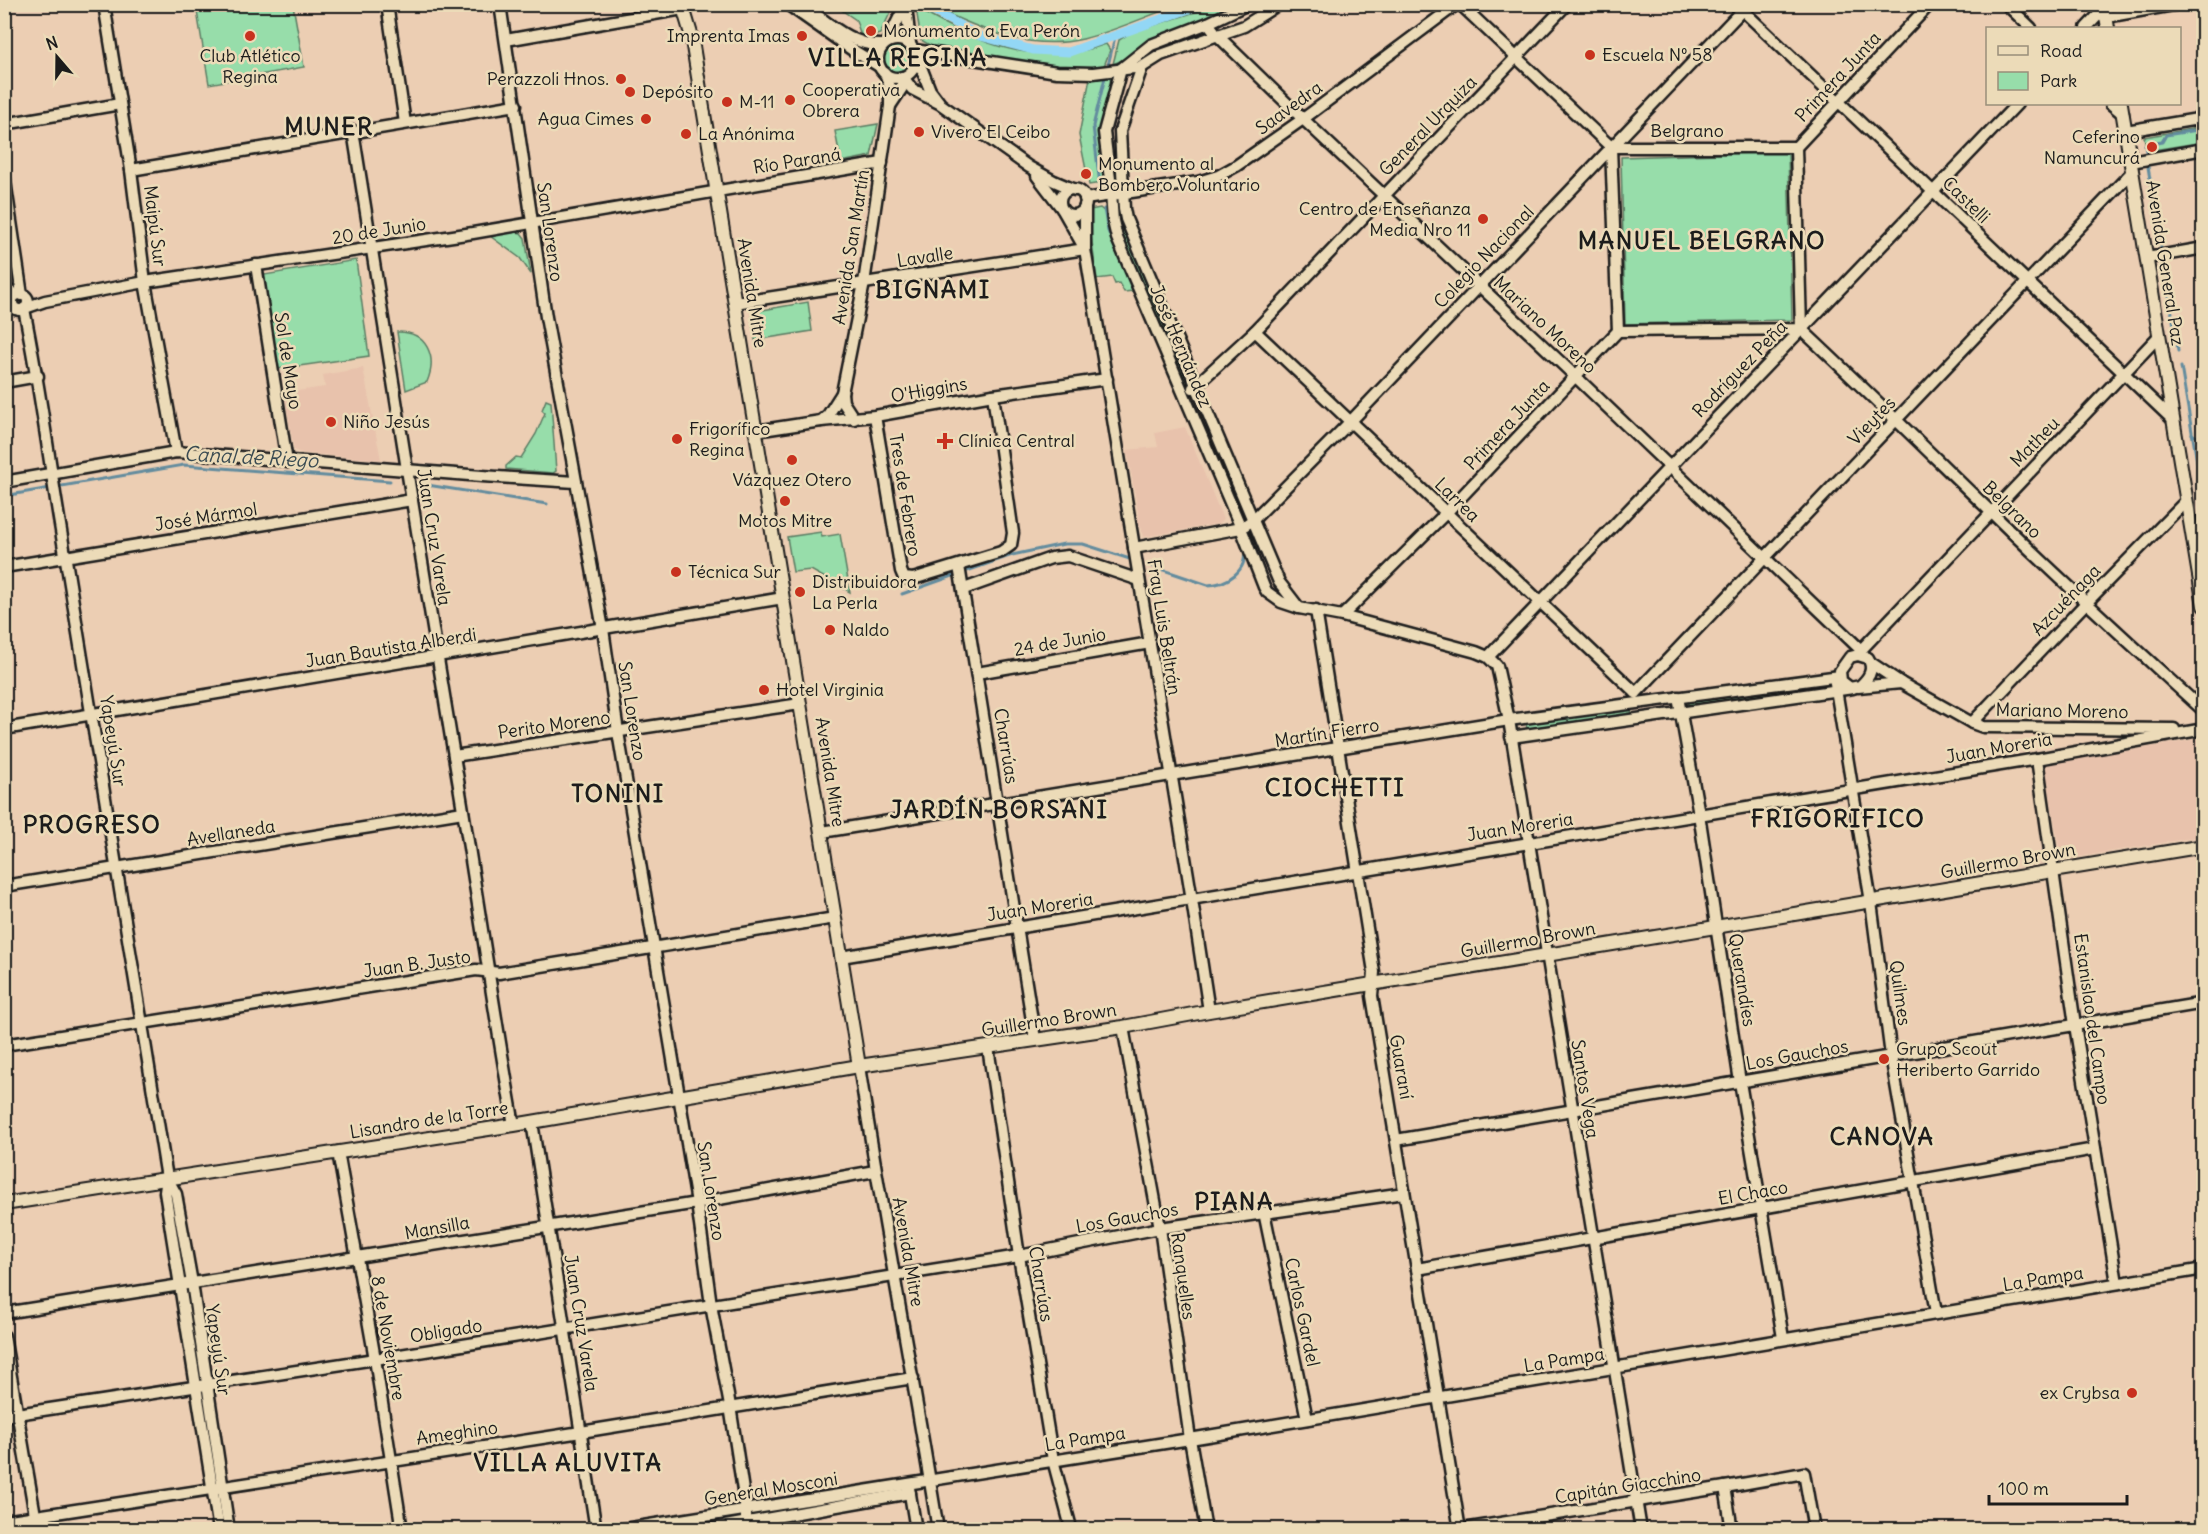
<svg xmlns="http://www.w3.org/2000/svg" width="2208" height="1534" font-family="Delius,sans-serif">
<rect width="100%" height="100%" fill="#ecceb3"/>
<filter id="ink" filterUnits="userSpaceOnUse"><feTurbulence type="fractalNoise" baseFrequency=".0167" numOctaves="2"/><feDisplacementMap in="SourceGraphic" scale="12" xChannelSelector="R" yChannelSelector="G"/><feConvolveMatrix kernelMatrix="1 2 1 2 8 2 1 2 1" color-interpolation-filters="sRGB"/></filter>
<g filter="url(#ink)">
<g fill="#e8c2ac">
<polygon points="363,368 381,460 301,453 294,450 284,393 325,387 323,375"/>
<polygon points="1185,427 1223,519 1218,524 1143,537 1141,526 1138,526 1137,519 1139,518 1127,450 1158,447 1155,433"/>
<polygon points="2203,738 2203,836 2061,860 2045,765"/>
</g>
<g fill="#97ddaa" stroke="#5a7c63" stroke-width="1.5">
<polygon points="196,5 293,5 304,67 209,84"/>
<polygon points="834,5 894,5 880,34 868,38 861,36 856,20"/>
<path d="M 929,5 L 929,4 L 1178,5 C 1147,16 1115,31 1083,39 C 1028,52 977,28 929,5 Z"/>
<path d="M 1217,5 L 1238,5 C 1214,18 1185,24 1160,36 C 1144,43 1129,59 1113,64 L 1119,40 L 1130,33 Z"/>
<path d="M 916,8 C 975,43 1039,69 1106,44 L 1110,50 L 1104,66 C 1048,75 990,58 935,48 L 921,40 Z"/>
<circle cx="898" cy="58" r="14"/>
<polygon points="1107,76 1110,78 1111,85 1099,137 1106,177 1101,183 1089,185 1079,135 1090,78"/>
<polygon points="878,124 871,156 841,162 835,131"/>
<polygon points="2203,127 2203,142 2147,151 2144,137"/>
<polygon points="1788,152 1792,320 1625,324 1621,157"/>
<polygon points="1100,208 1106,213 1109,233 1133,291 1124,292 1119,283 1115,284 1112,277 1097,279 1088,214 1090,210"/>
<polygon points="1123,224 1190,383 1185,386 1131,257 1117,226"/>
<polygon points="515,232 521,233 525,238 531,274 520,258 490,236"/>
<polygon points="356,260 369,356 278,369 264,275"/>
<polygon points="808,302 812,331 755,340 752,318 757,311"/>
<path d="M 397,332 C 426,331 438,356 427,382 L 406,390 Z"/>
<polygon points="546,400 551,402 556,471 553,473 506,469 506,466 516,457 521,458 536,434 545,413 542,410"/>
<polygon points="821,532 822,537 840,534 850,592 811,570 793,572 787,537"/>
<polygon points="1826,681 1827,687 1688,706 1688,700"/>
<polygon points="1631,708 1632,714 1527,729 1526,723"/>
</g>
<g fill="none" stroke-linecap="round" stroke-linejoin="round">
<g stroke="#638c9e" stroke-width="3">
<polyline points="2146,151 2145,145 2162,142 2166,135 2204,129"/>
<polyline points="2148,167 2161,247"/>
<polyline points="1100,185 1093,126 1115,37"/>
<polyline points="1104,209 1108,231 1174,385"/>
<polyline points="2164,264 2178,351"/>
<polyline points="2181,367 2204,503"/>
<polyline points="2192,434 2204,441"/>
<polyline points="421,484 547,504"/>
<polyline points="4,496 184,465 390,481"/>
<path d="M 1149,565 L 1208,585 C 1227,584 1248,571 1244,550"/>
<polyline points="902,594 1012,555 1064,544 1083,544 1133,560"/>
</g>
<polyline stroke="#93d7f5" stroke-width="9" points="920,4 980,36 1033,50 1069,52 1203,4"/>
<defs>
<g id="minor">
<polyline points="104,4 131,170 145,282 176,452"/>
<polyline points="387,4 405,123"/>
<polyline points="500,4 546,317 603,629 618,732 697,1203 711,1305 730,1406 746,1510 746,1530"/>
<polyline points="787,4 851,49 879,66"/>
<path d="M 802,4 C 826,21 852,47 883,45"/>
<polyline points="1460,4 1611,147"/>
<polyline points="1736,4 2173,420"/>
<polyline points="2006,4 2031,28"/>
<polyline points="906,5 910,44"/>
<polyline points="2106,17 2179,4"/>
<polyline points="1208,23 1218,36 1303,119 1575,376 1861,650"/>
<polyline points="2086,28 2105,8"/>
<circle cx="897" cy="59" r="19"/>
<polyline points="506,40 683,9"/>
<polyline points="887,42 906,4"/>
<polyline points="915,50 1057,72 1093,73 1142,67 1161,55 1244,26 1279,4"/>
<polyline points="917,57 930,90 939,102"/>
<polyline points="1142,67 1120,131 1124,209 1126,219 1279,582 1299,608"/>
<polyline points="1121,69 1104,132 1110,179 1113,221 1117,238 1241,528 1264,587 1267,592 1281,602 1299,608 1342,616 1476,652 1488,657 1497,666 1509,720 1641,1530"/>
<polyline points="1121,69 1151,45 1208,23 1248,4"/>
<polyline points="903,77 912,89 939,103 1029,167 1054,181 1075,190"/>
<polyline points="2111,104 2123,114"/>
<polyline points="890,106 902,88 902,77"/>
<polyline points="4,124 120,104"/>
<path d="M 353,131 C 386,339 419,548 454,756 C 475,879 492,1002 514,1125"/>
<polyline points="2126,131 2204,118"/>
<polyline points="1796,147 1930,4"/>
<polyline points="2131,162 2204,149"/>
<polyline points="131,170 516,105"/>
<polyline points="4,174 22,295"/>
<polyline points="1037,176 1060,206"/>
<circle cx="1073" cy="202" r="13"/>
<polyline points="1085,199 1198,182 1218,176 1236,166 1303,119 1457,4"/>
<polyline points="1085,205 1085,249 1192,900 1209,1011"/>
<polyline points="1064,212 1085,249"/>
<polyline points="2147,258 2204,248"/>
<polyline points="256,265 287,462"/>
<polyline points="4,288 16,295"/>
<circle cx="20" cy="302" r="8"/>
<polyline points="735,303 1085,249"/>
<polyline points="25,308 45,301 145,282 473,233 882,163"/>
<path d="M 24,309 C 41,392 51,476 66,560 C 101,765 133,972 167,1178 L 165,1192 L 219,1530"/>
<path d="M 1801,329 L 1796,147 L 1611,147 L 1618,331 L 1801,329 C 1865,389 1928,451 1991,512 C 2060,580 2132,645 2204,711"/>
<polyline points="1255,331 1636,693"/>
<polyline points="4,382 38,376"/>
<polyline points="1193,388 1255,331 1567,4"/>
<polyline points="875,416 901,571 904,578 913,579 1001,552 1011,545 1013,533 993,395"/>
<polyline points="854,419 843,402 842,393 864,283 890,106 890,87 885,73"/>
<polyline points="821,421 828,415 842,393"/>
<polyline points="756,431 821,421 875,416 993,395 1107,379"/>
<polyline points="4,482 176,452 482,476 575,482"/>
<polyline points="1134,548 1241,528 1253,520 1351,421 1748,4"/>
<polyline points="959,566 1035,1039"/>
<polyline points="4,567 412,500"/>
<polyline points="964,589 1051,558 1068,556 1139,580"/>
<polyline points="1316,610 1374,972 1372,996 1460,1530"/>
<polyline points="1342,616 1447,512 1618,331"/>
<polyline points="1861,650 2159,336"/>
<path d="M 1858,655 L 1868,658 C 1875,669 1869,678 1860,686 L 1850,688 L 1841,681 L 1840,671 L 1850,657 Z"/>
<polyline points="1488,657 2017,104"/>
<polyline points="1871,663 1901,683 1972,723 1983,727 2174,729"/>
<polyline points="977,673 1150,643"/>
<polyline points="1834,677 1871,902 1891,1056 1936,1313"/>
<polyline points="1858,687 1901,683"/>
<polyline points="1636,693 2132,172"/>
<polyline points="1678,697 1699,814 1740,1082 1783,1338"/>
<polyline points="1972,723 2086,603 2185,502"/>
<polyline points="4,729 783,598"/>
<polyline points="1511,737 1853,688"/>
<polyline points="454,756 800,704"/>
<polyline points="2037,759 2075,1025 2117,1283"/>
<polyline points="822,832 1509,720 1840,676"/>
<polyline points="4,886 463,812"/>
<polyline points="841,957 2037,759 2204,729"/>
<polyline points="1123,1027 1160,1228 1190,1439 1206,1530"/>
<polyline points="4,1045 476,970 499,973 835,918"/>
<polyline points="988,1047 1019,1256 1053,1460 1070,1524"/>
<path d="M 859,1066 C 883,1221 913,1375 938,1530"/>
<polyline points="532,1122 596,1530"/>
<polyline points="1396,1140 2204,1003"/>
<polyline points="338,1152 375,1359 402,1530"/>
<polyline points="167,1178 176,1194 192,1283 229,1530"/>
<polyline points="1264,1212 1307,1419"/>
<polyline points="1417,1269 2095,1149"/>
<polyline points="4,1313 697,1203 875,1171"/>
<polyline points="4,1336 35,1515 33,1530"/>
<polyline points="4,1416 375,1359 1019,1256 1160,1228 1404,1193"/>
<polyline points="1725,1487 1732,1530"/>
<polyline points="909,1488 916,1530"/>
<polyline points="4,1521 581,1432 913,1378"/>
<polyline points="618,1530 1190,1439 2204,1269"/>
<polyline points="703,1530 910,1493"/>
<polyline points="1457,1530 1725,1487 1804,1473 1814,1530"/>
</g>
<g id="major">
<polyline points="682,4 691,34 859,1066"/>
<polyline points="2104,4 2108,28"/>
<polyline points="2121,104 2204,606"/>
<polyline points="4,1204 514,1125 859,1066 1123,1027 1209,1011 2204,846"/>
</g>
</defs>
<use href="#minor" stroke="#1c1c1c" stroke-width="15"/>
<use href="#major" stroke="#1c1c1c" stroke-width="16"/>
<use href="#minor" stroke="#ecdbb8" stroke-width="10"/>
<use href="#major" stroke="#ecdbb8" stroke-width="12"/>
</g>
</g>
<g fill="#c8321e" stroke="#ecdbb8" stroke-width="2">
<circle cx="871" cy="31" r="6"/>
<circle cx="250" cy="36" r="6"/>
<circle cx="802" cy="36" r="6"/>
<circle cx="1590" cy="55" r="6"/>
<circle cx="621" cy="79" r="6"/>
<circle cx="630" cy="92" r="6"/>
<circle cx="790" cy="100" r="6"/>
<circle cx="727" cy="102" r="6"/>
<circle cx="646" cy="119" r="6"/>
<circle cx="919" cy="132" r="6"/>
<circle cx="686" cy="134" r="6"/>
<circle cx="2152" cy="147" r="6"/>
<circle cx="1086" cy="174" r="6"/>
<circle cx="1483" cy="219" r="6"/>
<circle cx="331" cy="422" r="6"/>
<circle cx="677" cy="439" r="6"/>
<path d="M942 432h6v6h6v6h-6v6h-6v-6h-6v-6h6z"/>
<circle cx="792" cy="460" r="6"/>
<circle cx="785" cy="501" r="6"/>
<circle cx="676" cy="572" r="6"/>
<circle cx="800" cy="592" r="6"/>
<circle cx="830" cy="630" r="6"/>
<circle cx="764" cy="690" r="6"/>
<circle cx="1884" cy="1059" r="6"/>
<circle cx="2132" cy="1393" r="6"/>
</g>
<g text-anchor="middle" stroke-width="5" stroke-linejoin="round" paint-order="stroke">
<g font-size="18" fill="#1c1c1c" stroke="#ecdbb8" text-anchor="start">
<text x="883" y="37">Monumento a Eva Perón</text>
<text x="790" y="42" text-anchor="end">Imprenta Imas</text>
<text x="1602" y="61">Escuela Nº 58</text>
<text x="250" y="62" text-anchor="middle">Club Atlético<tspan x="250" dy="21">Regina</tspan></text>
<text x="609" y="85" text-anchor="end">Perazzoli Hnos.</text>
<text x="802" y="96">Cooperativa<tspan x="802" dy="21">Obrera</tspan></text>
<text x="642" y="98">Depósito</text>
<text x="739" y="108">M-11</text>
<text x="634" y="125" text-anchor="end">Agua Cimes</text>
<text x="931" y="138">Vivero El Ceibo</text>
<text x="698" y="140">La Anónima</text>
<text x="2140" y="143" text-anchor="end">Ceferino<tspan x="2140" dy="21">Namuncurá</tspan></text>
<text x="1098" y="170">Monumento al<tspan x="1098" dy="21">Bombero Voluntario</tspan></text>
<text x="1471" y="215" text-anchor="end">Centro de Enseñanza<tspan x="1471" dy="21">Media Nro 11</tspan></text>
<text x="343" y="428">Niño Jesús</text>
<text x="689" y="435">Frigorífico<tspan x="689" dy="21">Regina</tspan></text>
<text x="958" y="447">Clínica Central</text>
<text x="792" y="486" text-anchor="middle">Vázquez Otero</text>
<text x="785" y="527" text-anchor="middle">Motos Mitre</text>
<text x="688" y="578">Técnica Sur</text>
<text x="812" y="588">Distribuidora<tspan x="812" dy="21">La Perla</tspan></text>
<text x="842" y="636">Naldo</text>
<text x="776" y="696">Hotel Virginia</text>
<text x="1896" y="1055">Grupo Scout<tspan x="1896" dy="21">Heriberto Garrido</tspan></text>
<text x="2120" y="1399" text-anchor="end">ex Crybsa</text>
</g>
<g font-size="18" fill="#1c1c1c" stroke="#ecdbb8">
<text transform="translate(1838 77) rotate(-47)" y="6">Primera Junta</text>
<text transform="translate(1289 108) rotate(-36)" y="6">Saavedra</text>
<text transform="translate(1428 126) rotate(-46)" y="6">General Urquiza</text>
<text x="1687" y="137">Belgrano</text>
<text transform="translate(797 161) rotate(-9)" y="6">Río Paraná</text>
<text transform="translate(1966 200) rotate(44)" y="6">Castelli</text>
<text transform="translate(155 226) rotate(83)" y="6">Maipú Sur</text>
<text transform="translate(379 231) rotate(-9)" y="6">20 de Junio</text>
<text transform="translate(550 232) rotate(82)" y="6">San Lorenzo</text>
<text transform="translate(851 247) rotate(-81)" y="6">Avenida San Martín</text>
<text transform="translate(925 257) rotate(-9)" y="6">Lavalle</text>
<text transform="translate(1484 257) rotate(-46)" y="6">Colegio Nacional</text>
<text transform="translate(2165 263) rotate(81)" y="6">Avenida General Paz</text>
<text transform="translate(752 293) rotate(81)" y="6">Avenida Mitre</text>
<text transform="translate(1545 325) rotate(43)" y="6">Mariano Moreno</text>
<text transform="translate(1181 346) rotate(67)" y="6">José Hernández</text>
<text transform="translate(288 361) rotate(81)" y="6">Sol de Mayo</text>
<text transform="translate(1740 369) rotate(-46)" y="6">Rodríguez Peña</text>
<text transform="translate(929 390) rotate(-10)" y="6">O'Higgins</text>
<text transform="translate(1872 421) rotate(-46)" y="6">Vieytes</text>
<text transform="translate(1507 425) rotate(-47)" y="6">Primera Junta</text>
<text transform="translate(2035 442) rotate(-46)" y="6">Matheu</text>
<text transform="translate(905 495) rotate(81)" y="6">Tres de Febrero</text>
<text transform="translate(1457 500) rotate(44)" y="6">Larrea</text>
<text transform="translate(2012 510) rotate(44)" y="6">Belgrano</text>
<text transform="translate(206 517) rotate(-9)" y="6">José Mármol</text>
<text transform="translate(434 537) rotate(81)" y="6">Juan Cruz Varela</text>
<text transform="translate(2066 600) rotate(-46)" y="6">Azcuénaga</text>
<text transform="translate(1164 627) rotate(81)" y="6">Fray Luis Beltrán</text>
<text transform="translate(1060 642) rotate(-10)" y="6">24 de Junio</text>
<text transform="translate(391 648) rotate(-9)" y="6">Juan Bautista Alberdi</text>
<text transform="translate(632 711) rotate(81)" y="6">San Lorenzo</text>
<text transform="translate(2062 711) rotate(1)" y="6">Mariano Moreno</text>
<text transform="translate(554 725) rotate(-8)" y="6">Perito Moreno</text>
<text transform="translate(1327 733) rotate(-9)" y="6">Martín Fierro</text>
<text transform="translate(113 741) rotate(81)" y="6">Yapeyú Sur</text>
<text transform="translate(1006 746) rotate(81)" y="6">Charrúas</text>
<text transform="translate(1999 748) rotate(-10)" y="6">Juan Moreria</text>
<text transform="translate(830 772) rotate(81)" y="6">Avenida Mitre</text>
<text transform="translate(1520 827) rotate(-9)" y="6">Juan Moreria</text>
<text transform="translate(231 833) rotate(-9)" y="6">Avellaneda</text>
<text transform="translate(2008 861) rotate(-10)" y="6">Guillermo Brown</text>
<text transform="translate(1040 907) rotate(-9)" y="6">Juan Moreria</text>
<text transform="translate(1528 940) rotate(-10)" y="6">Guillermo Brown</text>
<text transform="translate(417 964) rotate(-8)" y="6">Juan B. Justo</text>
<text transform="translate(1742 980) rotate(81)" y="6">Querandíes</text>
<text transform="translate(1900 993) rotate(82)" y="6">Quilmes</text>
<text transform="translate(2092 1019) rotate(82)" y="6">Estanislao del Campo</text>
<text transform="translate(1049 1020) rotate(-9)" y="6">Guillermo Brown</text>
<text transform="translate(1797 1055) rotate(-10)" y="6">Los Gauchos</text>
<text transform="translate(1401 1067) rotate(80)" y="6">Guaraní</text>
<text transform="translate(1585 1089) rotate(81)" y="6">Santos Vega</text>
<text transform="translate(429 1120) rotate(-9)" y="6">Lisandro de la Torre</text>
<text transform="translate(711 1191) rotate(81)" y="6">San Lorenzo</text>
<text transform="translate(1753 1193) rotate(-10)" y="6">El Chaco</text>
<text transform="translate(1127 1218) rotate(-10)" y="6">Los Gauchos</text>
<text transform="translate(437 1228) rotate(-10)" y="6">Mansilla</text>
<text transform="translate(908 1252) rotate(80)" y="6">Avenida Mitre</text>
<text transform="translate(1183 1276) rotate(82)" y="6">Ranquelles</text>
<text transform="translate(2043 1279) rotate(-9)" y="6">La Pampa</text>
<text transform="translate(1041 1284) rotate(81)" y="6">Charrúas</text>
<text transform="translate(1302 1312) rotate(78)" y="6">Carlos Gardel</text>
<text transform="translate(581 1323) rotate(81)" y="6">Juan Cruz Varela</text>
<text transform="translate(446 1331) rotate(-9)" y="6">Obligado</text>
<text transform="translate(388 1338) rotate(80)" y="6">8 de Noviembre</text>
<text transform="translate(218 1350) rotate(82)" y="6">Yapeyú Sur</text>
<text transform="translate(1564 1360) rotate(-9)" y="6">La Pampa</text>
<text transform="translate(457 1433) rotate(-8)" y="6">Ameghino</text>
<text transform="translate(1085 1439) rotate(-9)" y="6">La Pampa</text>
<text transform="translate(1628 1486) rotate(-9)" y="6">Capitán Giacchino</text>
<text transform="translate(771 1489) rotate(-9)" y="6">General Mosconi</text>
</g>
<g font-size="20" font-style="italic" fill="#3a4b52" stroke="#ecdbb8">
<text transform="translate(251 457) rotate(3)" y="7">Canal de Riego</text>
</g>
<g font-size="24" font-weight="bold" letter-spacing="1.5" fill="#1c1c1c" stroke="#ecdbb8">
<text x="898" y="66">VILLA REGINA</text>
<text x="329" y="135">MUNER</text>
<text x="1702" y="249">MANUEL BELGRANO</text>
<text x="933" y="298">BIGNAMI</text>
<text x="1335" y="796">CIOCHETTI</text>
<text x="618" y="802">TONINI</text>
<text x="999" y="818">JARDÍN BORSANI</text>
<text x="1838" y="827">FRIGORIFICO</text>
<text x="92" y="833">PROGRESO</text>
<text x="1882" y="1145">CANOVA</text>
<text x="1234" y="1210">PIANA</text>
<text x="568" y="1471">VILLA ALUVITA</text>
</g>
</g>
<rect width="2208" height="1534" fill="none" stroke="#ecdbb8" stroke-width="24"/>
<rect x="12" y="12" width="2184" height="1510" fill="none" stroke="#1c1c1c" stroke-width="2" filter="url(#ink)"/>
<rect x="1986" y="27" width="195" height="78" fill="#ecdbb8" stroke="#998f7a" stroke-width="1.5"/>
<rect x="1998" y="46" width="30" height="9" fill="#ecdbb8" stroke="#998f7a" stroke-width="1.5"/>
<text x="2040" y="57" font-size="18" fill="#1c1c1c">Road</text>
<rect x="1998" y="72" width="30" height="18" fill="#97ddaa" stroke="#998f7a" stroke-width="1.5"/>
<text x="2040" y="87" font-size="18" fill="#1c1c1c">Park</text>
<g transform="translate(57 57) rotate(340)" stroke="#ecdbb8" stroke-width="4.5" paint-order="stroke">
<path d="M0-4.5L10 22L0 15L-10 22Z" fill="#1c1c1c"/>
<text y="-9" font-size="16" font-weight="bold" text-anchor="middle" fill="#1c1c1c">N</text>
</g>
<path d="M1989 1495v9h138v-9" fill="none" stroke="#1c1c1c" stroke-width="3"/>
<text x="1998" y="1495" font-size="18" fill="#1c1c1c" stroke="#ecdbb8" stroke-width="4.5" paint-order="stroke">100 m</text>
</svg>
